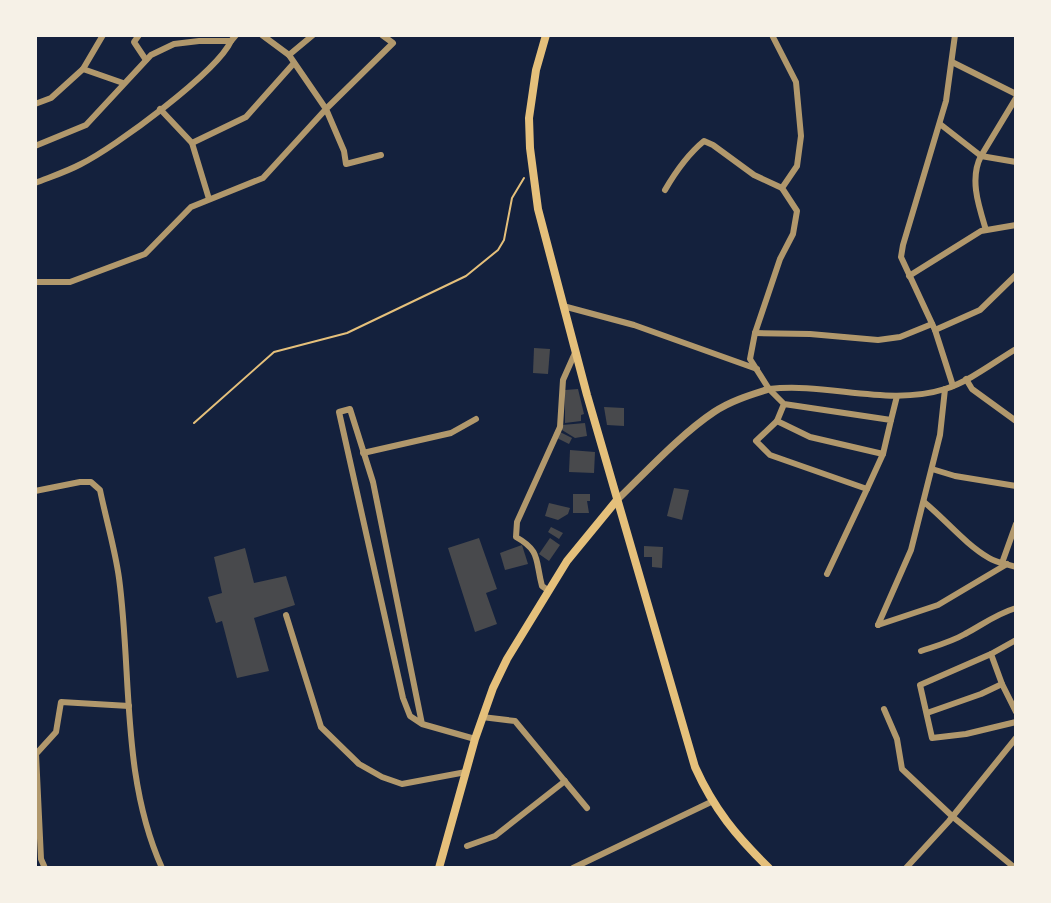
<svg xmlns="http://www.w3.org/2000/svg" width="1051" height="903" font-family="Cabin,sans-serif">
<rect width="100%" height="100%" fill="#14213d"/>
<g fill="#48494c">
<polygon points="534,348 550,349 548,374 533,373"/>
<polygon points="578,389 584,414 581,415 581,421 565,423 565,390"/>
<polygon points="604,407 624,408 624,426 607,425"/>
<polygon points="585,423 587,436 575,438 562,430 562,425"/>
<polygon points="556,430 572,438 569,444 553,436"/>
<polygon points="570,450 595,452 594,473 569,472"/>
<polygon points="674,488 689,490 682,520 667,516"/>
<polygon points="573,494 590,494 590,501 587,501 589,513 573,513"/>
<polygon points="549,503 570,508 568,514 558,520 545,516"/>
<polygon points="551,527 563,533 559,539 548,532"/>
<polygon points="479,538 497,589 486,593 497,624 475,632 448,548"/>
<polygon points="550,538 560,545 549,561 539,554"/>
<polygon points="522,545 528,564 505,570 500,553"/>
<polygon points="644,546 663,547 662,568 652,567 652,557 644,557"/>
<polygon points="245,548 254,583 286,576 295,605 254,618 269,671 237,678 222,621 216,623 208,597 222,593 214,557"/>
</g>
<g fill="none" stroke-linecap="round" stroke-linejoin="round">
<polyline stroke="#e5c07b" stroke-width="2" points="194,423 274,352 347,333 466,276 498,250 504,240 512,198 524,178"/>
<g stroke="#b1986c" stroke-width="6">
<polyline points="139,35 134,42 146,60"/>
<polyline points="772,35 796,82 801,136 797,166 782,188 797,211 793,234 780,259 755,333 750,359 769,389 784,404 891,420 883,454 810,437 777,421 784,404"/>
<polyline points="289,55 313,35"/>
<polyline points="952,62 1016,94"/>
<polyline points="83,69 103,35"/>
<polyline points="35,104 51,98 83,69 123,83"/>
<polyline points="160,109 192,143 209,199"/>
<polyline points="940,124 981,156 1016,98"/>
<polyline points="192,143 246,117 294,63"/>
<polyline points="35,146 86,125 151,55 174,44 199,41 231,41 236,35"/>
<polyline points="381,155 346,164 344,151 326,109 393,43 382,35"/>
<path d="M 35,183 C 50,177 66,172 81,164 C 114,148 217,72 231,41"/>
<path d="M 665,190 C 676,171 687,155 704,141 L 713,145 L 754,175 L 782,188"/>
<path d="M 986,230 C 979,207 969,179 981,156 L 1016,162"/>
<polyline points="909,276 981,231 1016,225"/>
<polyline points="35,282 70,282 145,254 191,207 263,178 326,109 289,55 262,35"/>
<polyline points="563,306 634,325 757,369"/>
<polyline points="935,330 980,310 1016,275"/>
<polyline points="755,333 810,334 878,340 900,337 932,324"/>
<polyline points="966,379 972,389 1016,421"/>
<polyline points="953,386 935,330 901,257 903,245 946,101 955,35"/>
<path d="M 769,389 C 827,382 888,407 945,389 C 970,381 994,362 1016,349"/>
<polyline points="891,420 897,396"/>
<polyline points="777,421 756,441 770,455 867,489 883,454"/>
<polyline points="363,453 451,433 476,419"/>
<polyline points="932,469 955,476 1016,486"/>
<path d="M 35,491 L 80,482 L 91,482 L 100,490 C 106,519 115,549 119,578 C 132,675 121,777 162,868"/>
<path d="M 924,502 C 946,520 965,544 989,558 C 997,563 1007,564 1016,567"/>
<polyline points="1002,563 1016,524"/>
<polyline points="827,574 867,489"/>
<path d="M 549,591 L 542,586 C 535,560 541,551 516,537 L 517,522 L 560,427 L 563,380 L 575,353"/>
<polyline points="286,615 321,727 359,764 382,777 402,784 466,772"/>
<polyline points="878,625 911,550 940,435 945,389"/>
<polyline points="878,625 938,605 1007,564"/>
<polyline points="1016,640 991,654 920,685 932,738 966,734 1016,722"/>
<path d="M 921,651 C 936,646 951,642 965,634 C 982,625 996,614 1016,608"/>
<polyline points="991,654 1002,684 1016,712"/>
<polyline points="884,709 897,739 902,769 953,817 1015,868"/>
<polyline points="927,713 981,694 1002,684"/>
<polyline points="482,717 515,721 587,808"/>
<polyline points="422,724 373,482 350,409 339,412 403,698 410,716 422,724 475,739"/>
<polyline points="467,846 495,836 565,781"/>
<polyline points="45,868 41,859 36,754 56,732 61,702 129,706"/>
<polyline points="573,868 711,802"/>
<polyline points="906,868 949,821 1016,738"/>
</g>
<path stroke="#b1986c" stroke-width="7" d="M 617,500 C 646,472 681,434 714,412 C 730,401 750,395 769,389"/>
<g stroke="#e5c07b" stroke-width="8">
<path d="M 546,35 L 536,70 L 529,118 L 530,148 L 538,209 L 587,395 L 695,767 C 714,809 736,836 769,868"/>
<polyline points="439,868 475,739 493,688 507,659 567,561 617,500"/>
</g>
</g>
<rect width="1051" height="903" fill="none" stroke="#f6f1e7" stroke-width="74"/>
</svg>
